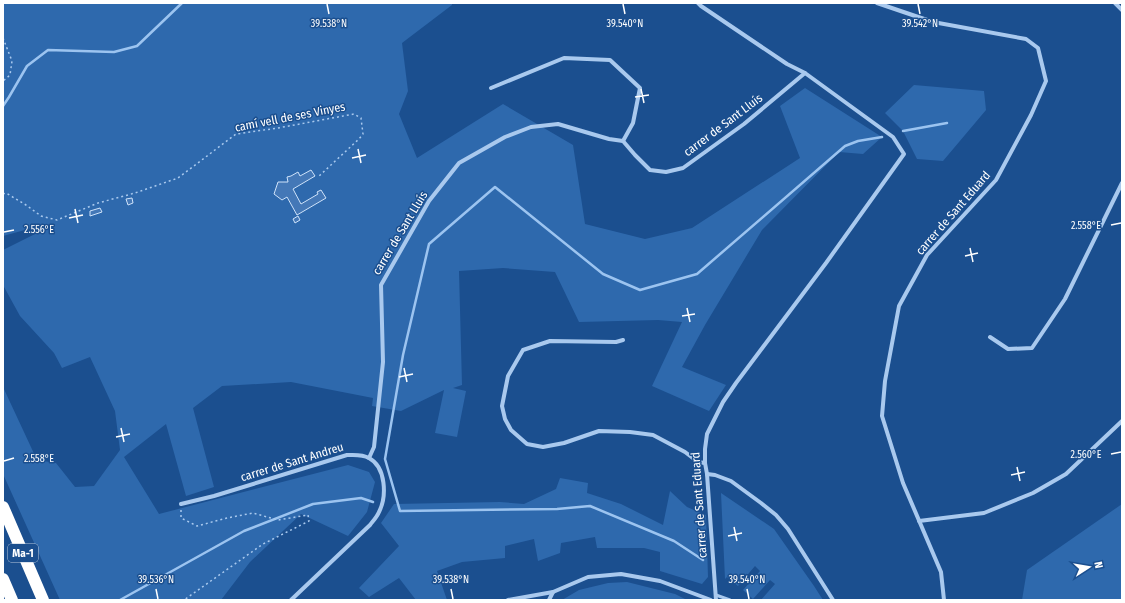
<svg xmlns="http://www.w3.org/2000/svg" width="1125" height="603" font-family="'Fira Sans Condensed',sans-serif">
<rect width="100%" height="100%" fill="#1b4f8f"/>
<g fill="#2e69ad">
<polygon points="3,3 452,3 452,5 402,43 408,91 399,114 417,158 503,104 573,145 585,224 645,239 692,228 800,158 780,106 805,88 882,137 863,154 839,152 762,230 705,325 682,367 726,385 709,411 652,386 682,322 658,320 579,322 555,272 503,268 459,271 462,385 453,388 466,391 457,437 435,433 444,390 401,411 372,406 373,398 291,382 222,386 193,408 214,487 186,496 166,424 124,457 159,514 348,465 369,472 375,482 367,512 348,536 301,514 250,562 221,600 60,600 3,474 3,387 37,460 56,463 75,487 94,486 120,450 115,411 90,357 62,368 54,353 20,316 3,285 3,250 53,225 43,225 3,236"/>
<polygon points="914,85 984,91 986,110 943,161 917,159 903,131 885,113"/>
<polygon points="560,478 588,483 587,493 621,504 663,525 670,491 687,507 706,515 708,577 702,584 660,571 660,552 644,548 597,548 595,537 561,543 560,553 538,561 534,539 505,546 505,558 462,562 437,571 447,600 416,600 399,578 369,597 359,588 399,546 381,523 394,504 500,502 524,504 556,489"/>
<polygon points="721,493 774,529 814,586 823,600 761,600 775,584 770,580 753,599 743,590 760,571 755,566 738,586 727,577 725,579"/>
<polygon points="1122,504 1122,600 1022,600 1027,570"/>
<polygon points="627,582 675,594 687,600 562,600 579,590 608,583"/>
</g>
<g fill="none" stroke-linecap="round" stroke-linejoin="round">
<g stroke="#9cc4f0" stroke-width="2.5">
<polyline points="3,106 9,97 27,66 48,50 114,52 137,46 182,3"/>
<polyline points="903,131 947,123"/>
<polyline points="703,560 674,541 590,506 557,509 400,511 385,459 403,355 429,244 495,187 603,274 640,290 697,274 845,146 858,141 882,137"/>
<polyline points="120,600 244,531 313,504 361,498 373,502"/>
</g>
</g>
<g fill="#4478b7" stroke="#cfe3fa">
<polygon points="311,170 315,176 293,189 301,204 318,194 317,192 321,190 326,198 297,215 287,197 282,200 274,194 278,182 288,182 287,177 291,176 298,172 300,176"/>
<polygon points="132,198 133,203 128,205 126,199"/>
<polygon points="100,208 102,212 90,216 90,211"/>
<polygon points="298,216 300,220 295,223 293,219"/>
</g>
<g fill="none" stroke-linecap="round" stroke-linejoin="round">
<g stroke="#a9c9ee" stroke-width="1.5" stroke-dasharray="2 3" stroke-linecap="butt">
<polyline points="3,38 12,61 10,75 3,81"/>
<polyline points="3,194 6,193 26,205 41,216 57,220 98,203 135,193 178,178 236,134 278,128 354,114 361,118 363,134 359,139 318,177"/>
<polyline points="181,510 181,518 197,526 227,518 253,513 278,520 308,515 309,521 263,544 184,600"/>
</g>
<polyline stroke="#a9c9ee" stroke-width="3" points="716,595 730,600"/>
<g stroke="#a9c9ee" stroke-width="4">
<polyline points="698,3 701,6 787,64 805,73 893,137 904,154 826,263 736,383 723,402 707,434 705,449 705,463 707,474 716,600"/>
<polyline points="877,3 933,22 1026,39 1038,48 1046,81 1031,115 996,180 927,255 899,306 885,381 882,416 903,483 941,572 944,600"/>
<polyline points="1115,3 1122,10"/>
<polyline points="491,88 564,58 610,60 640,88 633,123 623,141"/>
<polyline points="990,337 1008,349 1032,348 1065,299 1122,183"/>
<polyline points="623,340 616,342 550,341 523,350 508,376 502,406 505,419 511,430 527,444 543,447 564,443 599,431 630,432 653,435 685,452 698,462 705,463"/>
<polyline points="369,458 374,447 383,362 381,285 429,201 459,163 505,137 531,127 558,124 609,139 623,141 635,155 650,170 666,172 683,168 744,124 805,73"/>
<polyline points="707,474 715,475 731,481 761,503 776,515 788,529 833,600"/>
<path d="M 181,504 L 214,496 L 347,455 C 355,455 362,454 369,458 C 386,467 387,496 379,512 C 377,517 373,521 370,525 L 291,600"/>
<polyline points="919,521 984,513 1033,493 1066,474 1122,421"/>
<polyline points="508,600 553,592"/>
<polyline points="549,600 553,592 588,577 621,574 660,581 711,600"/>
</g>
<g stroke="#fff" stroke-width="12">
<polyline points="3,507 43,600"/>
<polyline points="3,579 12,600"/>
</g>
</g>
<path fill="none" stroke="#fff" stroke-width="1.5" d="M 327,4 L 329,14M 623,4 L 625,14M 918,4 L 920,14M 641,89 L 644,103M 635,97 L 649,95M 358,149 L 361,163M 352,158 L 366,155M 75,209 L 78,223M 69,218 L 83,215M 1111,225 L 1121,223M 4,232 L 14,230M 970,248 L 973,262M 965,256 L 978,253M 687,308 L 690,322M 682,316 L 695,314M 404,368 L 407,382M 399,377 L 413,374M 121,428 L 124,442M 116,437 L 130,434M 1111,454 L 1121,452M 4,461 L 14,458M 1017,467 L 1020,481M 1011,475 L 1025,472M 734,527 L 737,541M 728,536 L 742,533M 156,589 L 158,599M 451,589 L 453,599M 747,589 L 749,599"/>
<g text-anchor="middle" stroke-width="3" stroke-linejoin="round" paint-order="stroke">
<rect fill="#1b4f8f" stroke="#bbcadd" stroke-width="1" x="8" y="544" width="30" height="18" rx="3"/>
<g font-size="11" font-weight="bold" fill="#fff">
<text x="23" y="557">Ma-1</text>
</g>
<g font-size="12" fill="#fff" stroke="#1b4f8f">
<text transform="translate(290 117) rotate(-11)" y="4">camí vell de ses Vinyes</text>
<text transform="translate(723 125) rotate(-37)" y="4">carrer de Sant Lluís</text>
<text transform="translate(953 213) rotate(-49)" y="4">carrer de Sant Eduard</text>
<text transform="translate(400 233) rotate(-59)" y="4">carrer de Sant Lluís</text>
<text transform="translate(292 462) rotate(-17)" y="4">carrer de Sant Andreu</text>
<text transform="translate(699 505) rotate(-94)" y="4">carrer de Sant Eduard</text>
</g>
</g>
<g font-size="10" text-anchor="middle" fill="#fff" stroke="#1b4f8f" stroke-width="3" stroke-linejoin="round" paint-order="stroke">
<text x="329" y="27">39.538°N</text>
<text x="625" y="27">39.540°N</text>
<text x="920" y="27">39.542°N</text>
<text x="1086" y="229">2.558°E</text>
<text x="39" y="233">2.556°E</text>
<text x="1086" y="458">2.560°E</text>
<text x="39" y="462">2.558°E</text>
<text x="156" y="583">39.536°N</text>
<text x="451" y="583">39.538°N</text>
<text x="747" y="583">39.540°N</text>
</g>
<rect width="1125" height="603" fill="none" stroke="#ffffff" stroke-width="8"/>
<g transform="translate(1089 567) rotate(78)" stroke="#1b4f8f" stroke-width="3" paint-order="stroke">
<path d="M0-3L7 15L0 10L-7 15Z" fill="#ffffff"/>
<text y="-6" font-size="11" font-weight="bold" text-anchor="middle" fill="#ffffff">N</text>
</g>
</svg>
